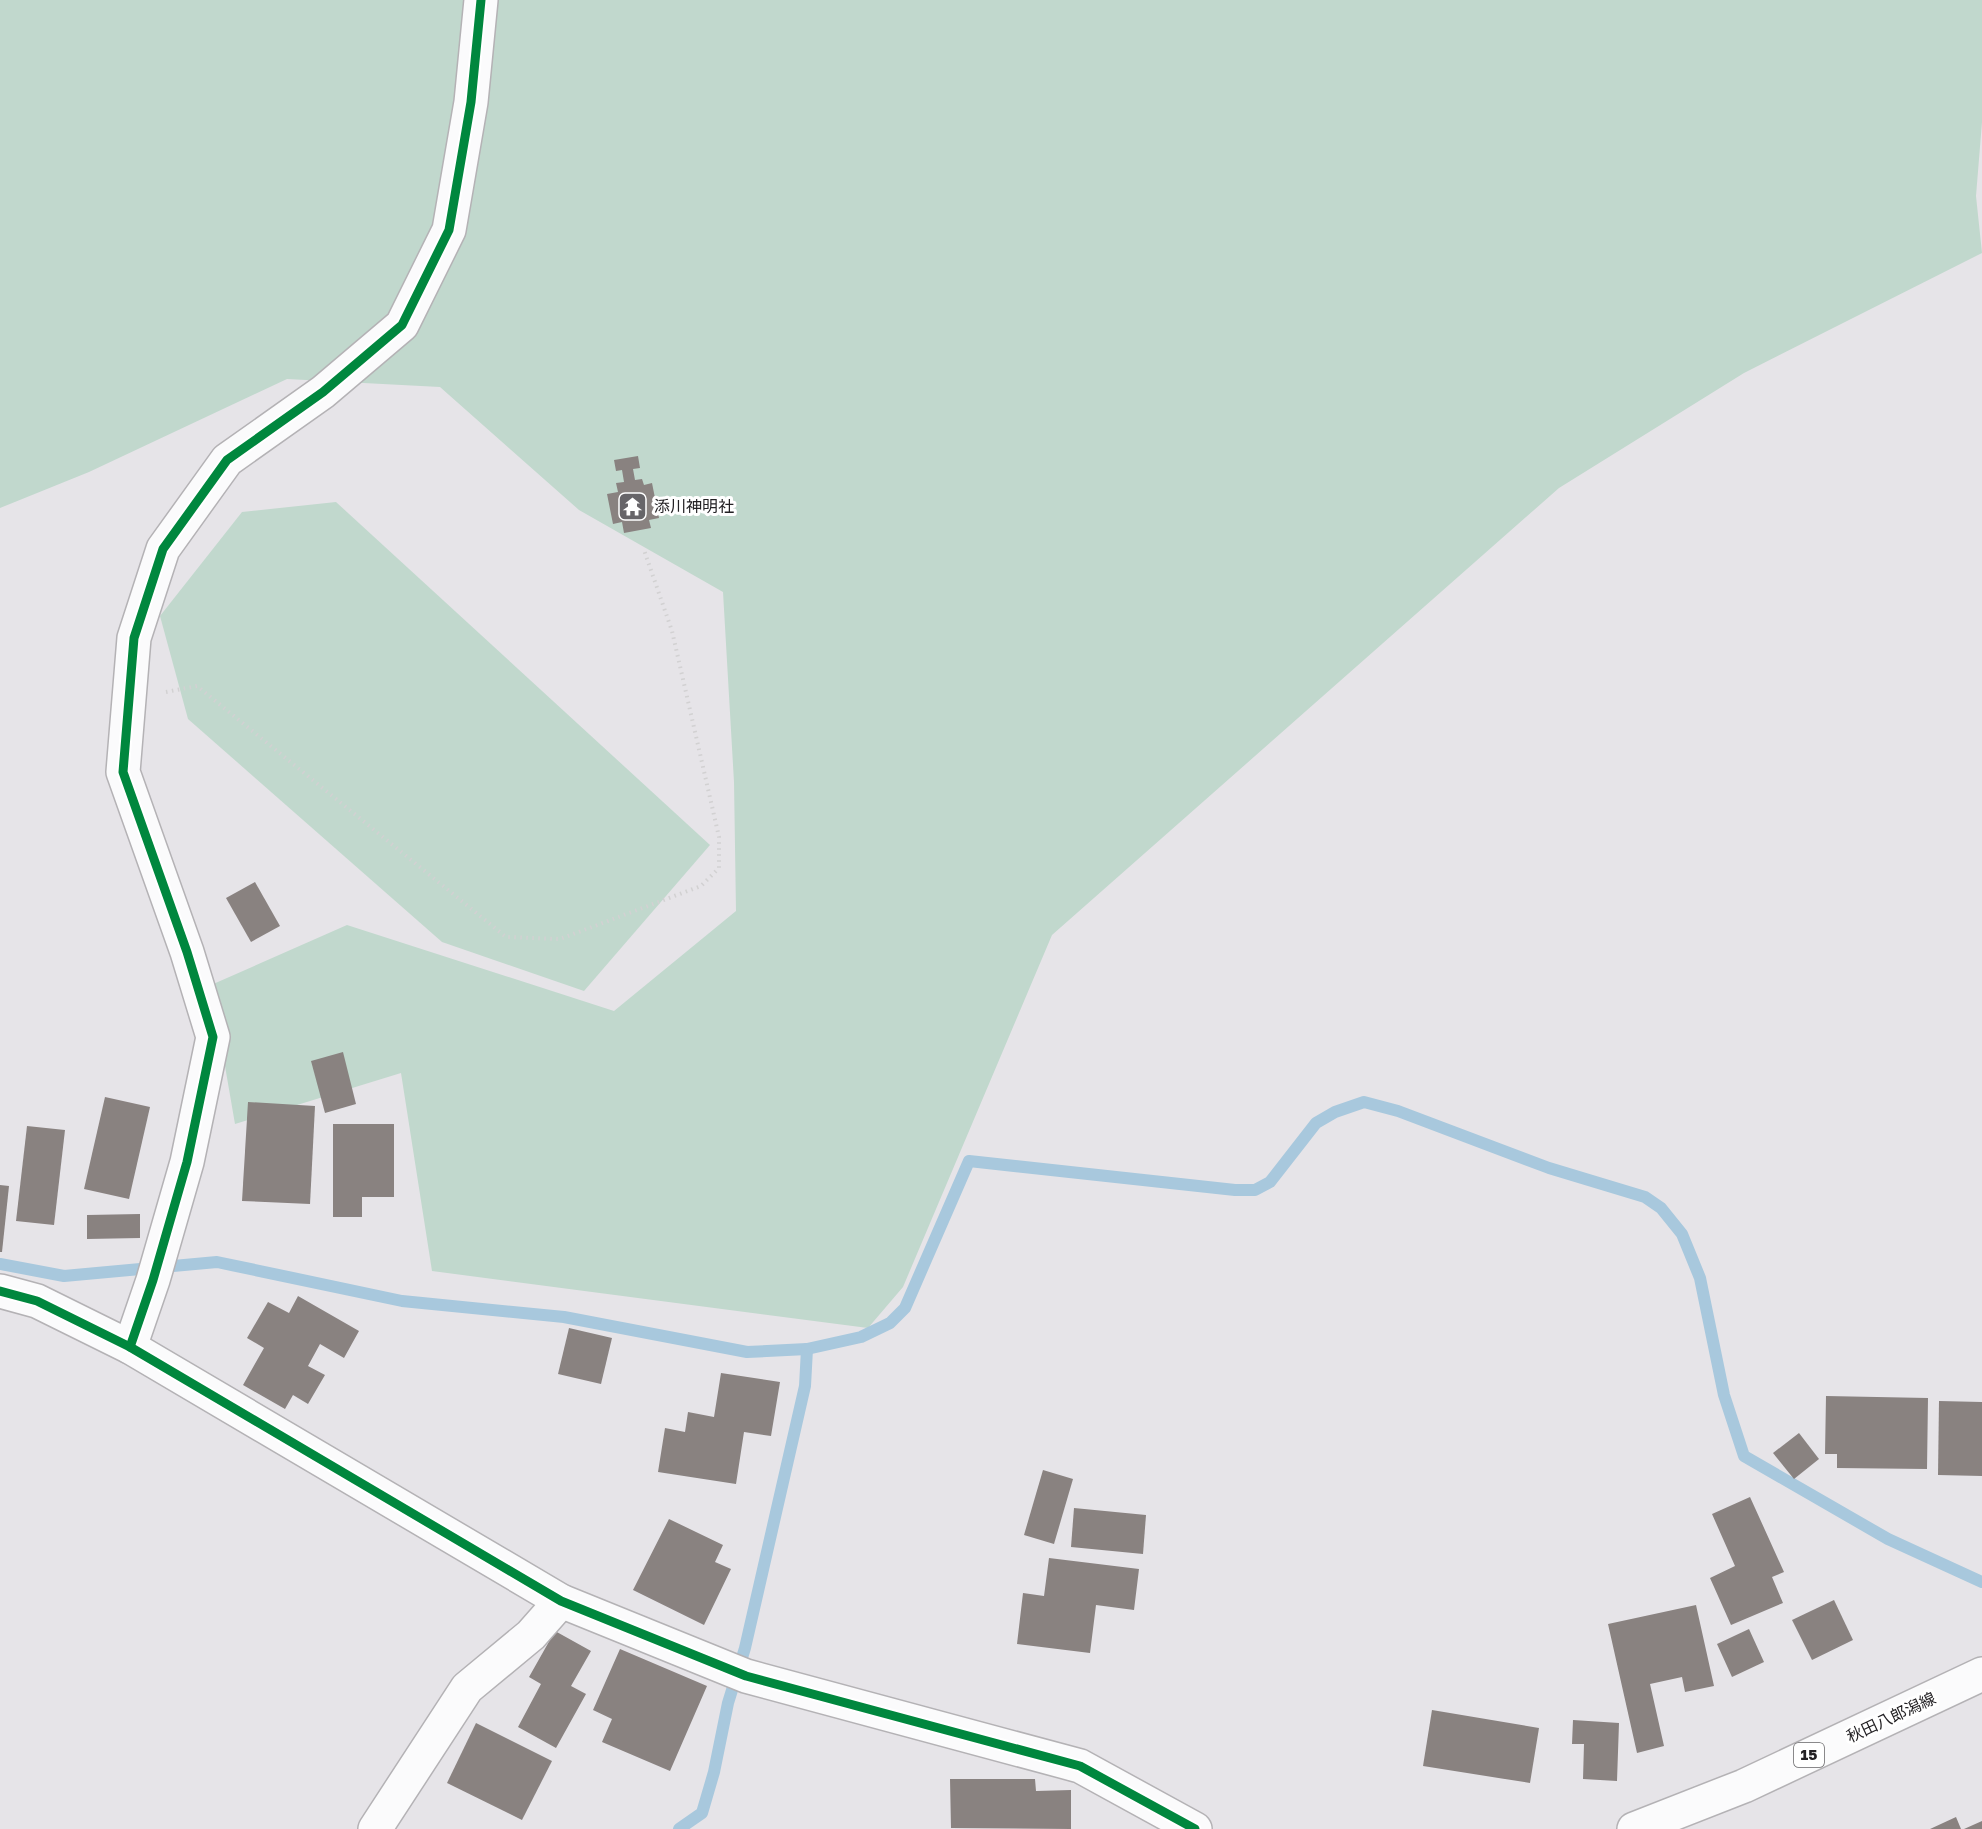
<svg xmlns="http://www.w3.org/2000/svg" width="1982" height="1829" font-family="'Golos Text','Noto Sans JP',sans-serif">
<rect width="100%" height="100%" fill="#e6e4e8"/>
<g fill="#c1d8cd">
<polygon points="0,0 1982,0 1982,122 1976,196 1982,253 1744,373 1559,488 1052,935 903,1287 868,1328 432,1271 401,1073 235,1124 211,985 347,925 614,1011 736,911 734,782 723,592 579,510 440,387 287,379 89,472 0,508"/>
<polygon points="336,502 710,845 584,991 442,942 188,719 160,616 242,512"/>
</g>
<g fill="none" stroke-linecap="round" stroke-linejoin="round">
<g stroke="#a8c8dd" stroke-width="12">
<polyline points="0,1264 64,1276 217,1262 402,1301 564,1317 747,1352 807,1349 861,1337 890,1323 905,1308 969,1161 1235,1190 1255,1190 1270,1182 1316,1123 1335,1112 1364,1102 1398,1111 1549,1168 1645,1197 1661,1208 1682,1234 1700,1278 1724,1395 1744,1456 1888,1539 1982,1582"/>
<polyline points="679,1829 702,1813 714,1772 728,1703 745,1648 805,1386 807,1349"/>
</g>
</g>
<g fill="#898280">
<polygon points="638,456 640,468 633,469 635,480 642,479 644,485 652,483 659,518 649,520 651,528 624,533 622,522 613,524 607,494 618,492 616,483 624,482 622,470 616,471 614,460"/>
<polygon points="255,882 280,926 251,942 226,898"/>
<polygon points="343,1052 356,1104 325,1113 311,1061"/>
<polygon points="105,1097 150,1107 129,1199 84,1189"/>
<polygon points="248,1102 315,1106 310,1204 242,1201"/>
<polygon points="333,1124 394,1124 394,1197 362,1197 362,1217 333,1217"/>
<polygon points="27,1126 65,1130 54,1225 16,1221"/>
<polygon points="0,1185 9,1186 2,1252 0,1252"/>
<polygon points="140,1214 140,1238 87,1239 87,1215"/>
<polygon points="298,1296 359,1331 344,1358 320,1344 308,1366 325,1375 308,1404 293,1395 285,1409 243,1385 264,1348 247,1338 268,1302 289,1313"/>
<polygon points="569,1328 612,1338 601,1384 558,1374"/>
<polygon points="721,1373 780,1382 771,1436 744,1432 736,1484 658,1472 665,1428 685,1432 688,1412 714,1417"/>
<polygon points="1826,1396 1928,1398 1927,1469 1837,1468 1837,1454 1825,1454"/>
<polygon points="1939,1401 1982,1402 1982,1476 1938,1475"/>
<polygon points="1799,1433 1819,1459 1794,1479 1773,1453"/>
<polygon points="1043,1470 1073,1479 1054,1544 1024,1535"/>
<polygon points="1750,1497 1784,1572 1772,1577 1783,1603 1731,1625 1710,1578 1735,1566 1712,1514"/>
<polygon points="1074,1508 1146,1515 1143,1554 1071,1547"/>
<polygon points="669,1519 723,1545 715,1562 731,1569 704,1625 633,1590"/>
<polygon points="1049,1558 1139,1569 1134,1610 1096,1605 1090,1653 1017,1644 1023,1593 1044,1596"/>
<polygon points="1834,1600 1853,1640 1812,1660 1792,1620"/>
<polygon points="1696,1605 1714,1686 1685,1692 1682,1677 1650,1684 1664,1746 1637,1753 1608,1624"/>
<polygon points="1749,1629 1764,1662 1732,1677 1717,1644"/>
<polygon points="555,1631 591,1651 571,1686 586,1694 556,1748 518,1727 541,1684 529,1677"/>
<polygon points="620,1649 707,1686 670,1771 602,1742 612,1719 593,1710"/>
<polygon points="1432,1710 1539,1728 1530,1783 1423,1766"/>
<polygon points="1573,1720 1619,1723 1617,1781 1583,1779 1584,1744 1572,1744"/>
<polygon points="476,1723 552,1761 522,1820 447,1783"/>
<polygon points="950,1779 1035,1779 1036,1791 1071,1790 1071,1829 951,1828"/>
<polygon points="1956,1817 1961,1829 1930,1829"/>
<polygon points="1982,1821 1982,1829 1964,1829"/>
</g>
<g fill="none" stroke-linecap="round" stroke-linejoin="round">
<defs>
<g id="minor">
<polyline points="0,1291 37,1301 130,1347 561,1601 746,1676 1080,1766 1195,1829"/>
<polyline points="130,1347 153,1280 187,1162 213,1037 187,952 123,772 134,638 163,549 227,460 323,392 402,325 449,230 471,102 481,0"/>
<polyline points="375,1829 467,1688 531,1635 561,1601"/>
</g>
<polyline id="primary" points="1634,1829 1744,1786 1982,1674"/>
</defs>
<use href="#minor" stroke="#b4b2b5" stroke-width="36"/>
<use href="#primary" stroke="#b4b2b5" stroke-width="36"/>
<polyline stroke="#d2d1d2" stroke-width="4" stroke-dasharray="1.5 4.5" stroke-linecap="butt" points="166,692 197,686 506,937 560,939 701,886 719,868 719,837 672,631 644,550"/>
<use href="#minor" stroke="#fbfbfc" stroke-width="33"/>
<use href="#primary" stroke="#fbfbfc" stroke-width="33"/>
<defs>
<g id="cycleway">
<polyline points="0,1291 37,1301 130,1347 561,1601 746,1676 1080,1766 1195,1829"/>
<polyline points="130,1347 153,1280 187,1162 213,1037 187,952 123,772 134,638 163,549 227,460 323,392 402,325 449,230 471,102 481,0"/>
</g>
</defs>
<use href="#cycleway" stroke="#fff" stroke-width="13"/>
<use href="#cycleway" stroke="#00873e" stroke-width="9"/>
</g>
<defs>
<symbol id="temple-square" viewBox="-11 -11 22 22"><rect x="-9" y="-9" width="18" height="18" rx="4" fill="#676569" stroke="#fff"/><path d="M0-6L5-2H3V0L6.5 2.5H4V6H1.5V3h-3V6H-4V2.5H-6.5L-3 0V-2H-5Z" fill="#fff"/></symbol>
</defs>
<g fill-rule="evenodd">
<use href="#temple-square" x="616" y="490" width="33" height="33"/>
</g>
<g text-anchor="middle" stroke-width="6" stroke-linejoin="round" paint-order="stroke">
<rect fill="#fff" stroke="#656466" stroke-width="1.5" x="1794" y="1743" width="30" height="24" rx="4.5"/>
<g font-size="15" font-weight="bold" fill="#232124">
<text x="1809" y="1760">15</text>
</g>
<g font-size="16" fill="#232124" stroke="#fff" text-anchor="start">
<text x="654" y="512">添川神明社</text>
</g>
<g font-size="16" fill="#232124" stroke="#fff">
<text transform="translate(1891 1717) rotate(-25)" y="6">秋田八郎潟線</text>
</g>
</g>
</svg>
